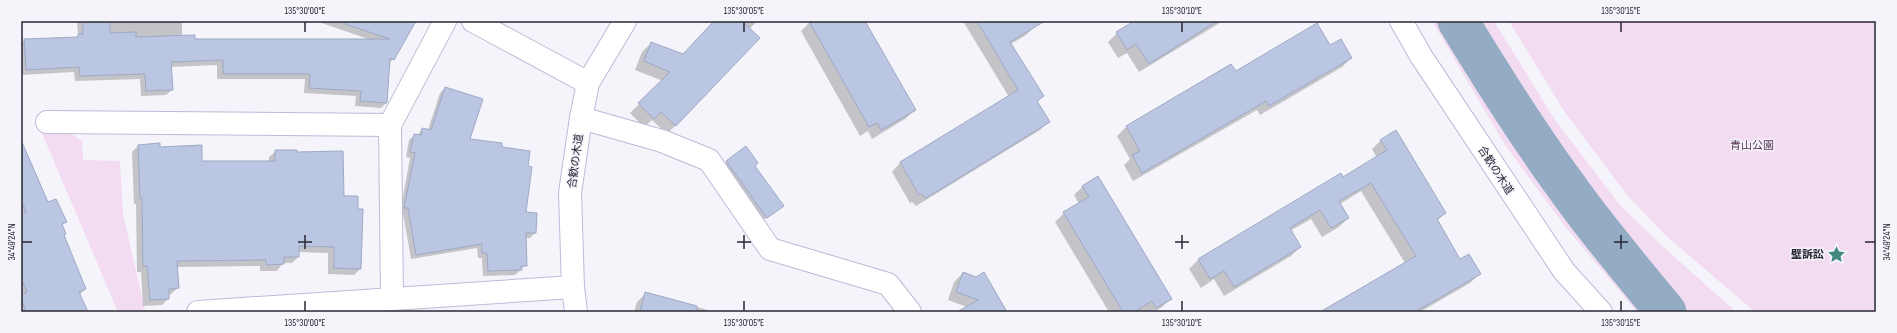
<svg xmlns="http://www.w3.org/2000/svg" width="1897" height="333" font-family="'Sofia Sans Condensed','Noto Sans JP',sans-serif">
<rect width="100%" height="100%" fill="#f4f4fa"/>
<g fill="#f3dcf1">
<polygon points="1432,21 1494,21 1553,117 1619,204 1659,243 1736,312 1637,312 1564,225 1505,145"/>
<polygon points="1509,21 1876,21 1876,312 1755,312 1665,235 1627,195 1564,111"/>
<polygon points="42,133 72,134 82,141 83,160 120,161 123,214 145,310 117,310"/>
</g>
<g fill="#0003">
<polygon points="77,21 182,21 182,36 194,40 371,40 316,21 413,21 393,59 389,64 386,103 381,108 355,106 356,96 304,93 305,79 217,79 217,65 171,67 172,90 166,95 141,96 140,79 75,81 74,72 21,75 21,43 25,40 76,38 78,36"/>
<polygon points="715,21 757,21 727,53 708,78 714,86 667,134 652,120 644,127 630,113 663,81 635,70 642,52 651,43 682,55"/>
<polygon points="864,21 915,110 905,119 872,139 868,131 860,136 801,31 811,21"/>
<polygon points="963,21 1031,21 1035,26 1026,35 1011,44 1043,96 1037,102 1049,121 1040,130 916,206 912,202 910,203 892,172 900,163 1009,97"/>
<polygon points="1136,21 1223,21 1139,72 1127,53 1118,58 1108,42 1117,33"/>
<polygon points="1330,46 1351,58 1342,67 1260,115 1257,110 1133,181 1124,165 1130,159 1117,136 1126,127 1231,65 1235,73"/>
<polygon points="445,88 469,140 525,213 535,233 530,238 525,238 526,265 515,275 483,276 482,258 478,258 477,248 411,259 403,213 400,213 410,158 406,157 409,140 415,135 417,136 422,129 428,130 440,93"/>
<polygon points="1381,140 1445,213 1437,221 1459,261 1479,274 1470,283 1420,312 1322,312 1405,263 1361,191 1340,204 1348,218 1339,227 1322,237 1311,219 1290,231 1300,247 1291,256 1224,296 1214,279 1201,288 1189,269 1198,260 1377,158 1372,149"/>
<polygon points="21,142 48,204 66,221 61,226 65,234 63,236 85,289 79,295 87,312 21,312"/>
<polygon points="138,146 159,148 201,162 269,162 269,157 276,151 296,153 343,197 360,269 354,275 328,274 328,253 298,252 298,257 292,263 283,263 277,271 260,271 260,266 177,267 178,288 171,294 168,295 168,299 162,305 143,306 141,272 137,272 136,204 134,204 132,152"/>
<polygon points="727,161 754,166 782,206 761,222 721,167"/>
<polygon points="1083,186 1171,298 1162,307 1154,312 1144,312 1143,310 1139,312 1109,312 1055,222 1064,213 1079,204 1074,195"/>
<polygon points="963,273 1006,312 959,312 967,307 948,300 954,282"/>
<polygon points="646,293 715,312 634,312 637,302"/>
</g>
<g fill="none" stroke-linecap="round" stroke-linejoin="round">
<path stroke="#93acc3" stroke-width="41" d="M 1458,21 C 1492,77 1527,133 1566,186 C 1597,230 1632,271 1666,312"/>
</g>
<g fill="#bbc6e2" stroke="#9ea9c4">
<polygon points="83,21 110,21 110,33 136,32 136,37 195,35 195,39 390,39 345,24 346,21 416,21 394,60 390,58 387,103 360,101 361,91 309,88 310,74 223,74 223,60 171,62 173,90 146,91 145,74 80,76 79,67 26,70 24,39 78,37 78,34 83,34"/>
<polygon points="714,21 742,21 760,38 676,126 661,112 654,119 638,103 670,72 644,61 651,42 683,54"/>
<polygon points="809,21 865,21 916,110 881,130 877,123 869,127"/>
<polygon points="977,21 1045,21 1010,42 1044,96 1037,101 1050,122 926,198 921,194 919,195 900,162 1018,90"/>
<polygon points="1134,21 1217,21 1149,64 1136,44 1127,50 1116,32"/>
<polygon points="1317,23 1330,45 1341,39 1352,58 1269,106 1266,101 1142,173 1132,155 1140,151 1126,126 1231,64 1236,71"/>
<polygon points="445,87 483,99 470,139 502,143 502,147 530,151 528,166 532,167 526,212 537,213 536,233 526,233 527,266 521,266 522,270 488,271 487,253 482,253 482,244 416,255 408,208 404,208 415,153 410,152 414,134 421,135 422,128 431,130"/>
<polygon points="1396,130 1446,213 1437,219 1460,259 1469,254 1481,274 1415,312 1320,312 1416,256 1371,183 1339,201 1349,218 1331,228 1320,210 1290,228 1301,247 1234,287 1224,271 1210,279 1198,259 1341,173 1343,177 1387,150 1380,140"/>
<polygon points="21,140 48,202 56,199 67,222 62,224 66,234 64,235 86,289 79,292 88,312 26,312 21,298 21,295 27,292 21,278 21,215 26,212 21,199"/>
<polygon points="160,143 160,147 202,145 202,161 275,161 275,150 297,150 297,152 343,151 344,196 358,196 358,209 363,209 361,269 334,268 334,247 299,246 299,257 284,257 284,264 266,265 266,260 177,261 179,288 169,289 169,299 150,300 147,266 143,266 142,198 140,198 138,145"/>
<polygon points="746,146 758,163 755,166 784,206 767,218 726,161"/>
<polygon points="1098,176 1172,299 1156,308 1152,301 1134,312 1123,312 1063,212 1089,197 1082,186"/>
<polygon points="963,272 976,277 984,272 1007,312 957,312 978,300 956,292"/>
<polygon points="645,292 697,306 697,312 640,312"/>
</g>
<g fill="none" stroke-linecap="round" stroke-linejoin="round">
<defs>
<g id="street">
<polyline points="473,21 588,83"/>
<polyline points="581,118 662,141 709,160 770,249 888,284 910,312"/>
<polyline points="47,122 390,125"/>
<polyline points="392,299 390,125 445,21"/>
<polyline points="198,312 573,287"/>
</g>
<g id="secondary">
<polyline points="1401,21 1421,56 1564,271 1601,312"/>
<polyline points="576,312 573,287 570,193 581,118 588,83 625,21"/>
</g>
</defs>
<use href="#street" stroke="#bcbbd8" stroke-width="24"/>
<use href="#secondary" stroke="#bcbbd8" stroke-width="24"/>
<use href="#street" stroke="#fff" stroke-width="22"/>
<use href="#secondary" stroke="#fff" stroke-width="22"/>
</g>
<path fill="none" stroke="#282733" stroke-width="1.5" d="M 305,22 L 305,32M 744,22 L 744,32M 1182,22 L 1182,32M 1621,22 L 1621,32M 305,235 L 305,249M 744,235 L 744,249M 1182,235 L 1182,249M 1621,235 L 1621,249M 22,242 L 32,242M 298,242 L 312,242M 737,242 L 751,242M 1175,242 L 1189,242M 1614,242 L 1628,242M 1865,242 L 1875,242M 305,301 L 305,311M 744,301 L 744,311M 1182,301 L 1182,311M 1621,301 L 1621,311"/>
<defs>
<symbol id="sight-bare" viewBox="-9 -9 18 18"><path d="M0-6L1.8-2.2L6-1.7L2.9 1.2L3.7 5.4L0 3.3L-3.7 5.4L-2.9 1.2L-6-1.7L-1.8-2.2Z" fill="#438980" stroke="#f4f4fa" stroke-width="2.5" paint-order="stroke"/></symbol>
</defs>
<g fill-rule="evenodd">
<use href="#sight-bare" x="1824" y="242" width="25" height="25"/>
</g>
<g text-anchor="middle" stroke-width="3" stroke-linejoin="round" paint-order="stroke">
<g font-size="11" fill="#593457" stroke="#f4f4fa">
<text x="1752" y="149">青山公園</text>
</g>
<g font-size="11" fill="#282733" stroke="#f4f4fa">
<text transform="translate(575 161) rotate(-82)" y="4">合歓の木道</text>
<text transform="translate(1496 170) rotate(57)" y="4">合歓の木道</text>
</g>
<g font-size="11" font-weight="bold" fill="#282733" stroke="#f4f4fa" text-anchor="end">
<text x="1824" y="258">壁訴訟</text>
</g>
</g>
<rect width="1897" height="333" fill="none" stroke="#f4f4fa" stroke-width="44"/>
<rect x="22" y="22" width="1853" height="289" fill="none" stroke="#282733" stroke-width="1.5"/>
<g font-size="10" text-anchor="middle" fill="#282733">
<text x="305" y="14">135°30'00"E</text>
<text x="744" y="14">135°30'05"E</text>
<text x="1182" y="14">135°30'10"E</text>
<text x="1621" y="14">135°30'15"E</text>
<text transform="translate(11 242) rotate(-90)" y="4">34°49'24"N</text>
<text transform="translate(1886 242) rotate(-90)" y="4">34°49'24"N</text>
<text x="305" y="326">135°30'00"E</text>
<text x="744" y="326">135°30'05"E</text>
<text x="1182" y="326">135°30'10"E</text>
<text x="1621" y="326">135°30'15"E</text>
</g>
</svg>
